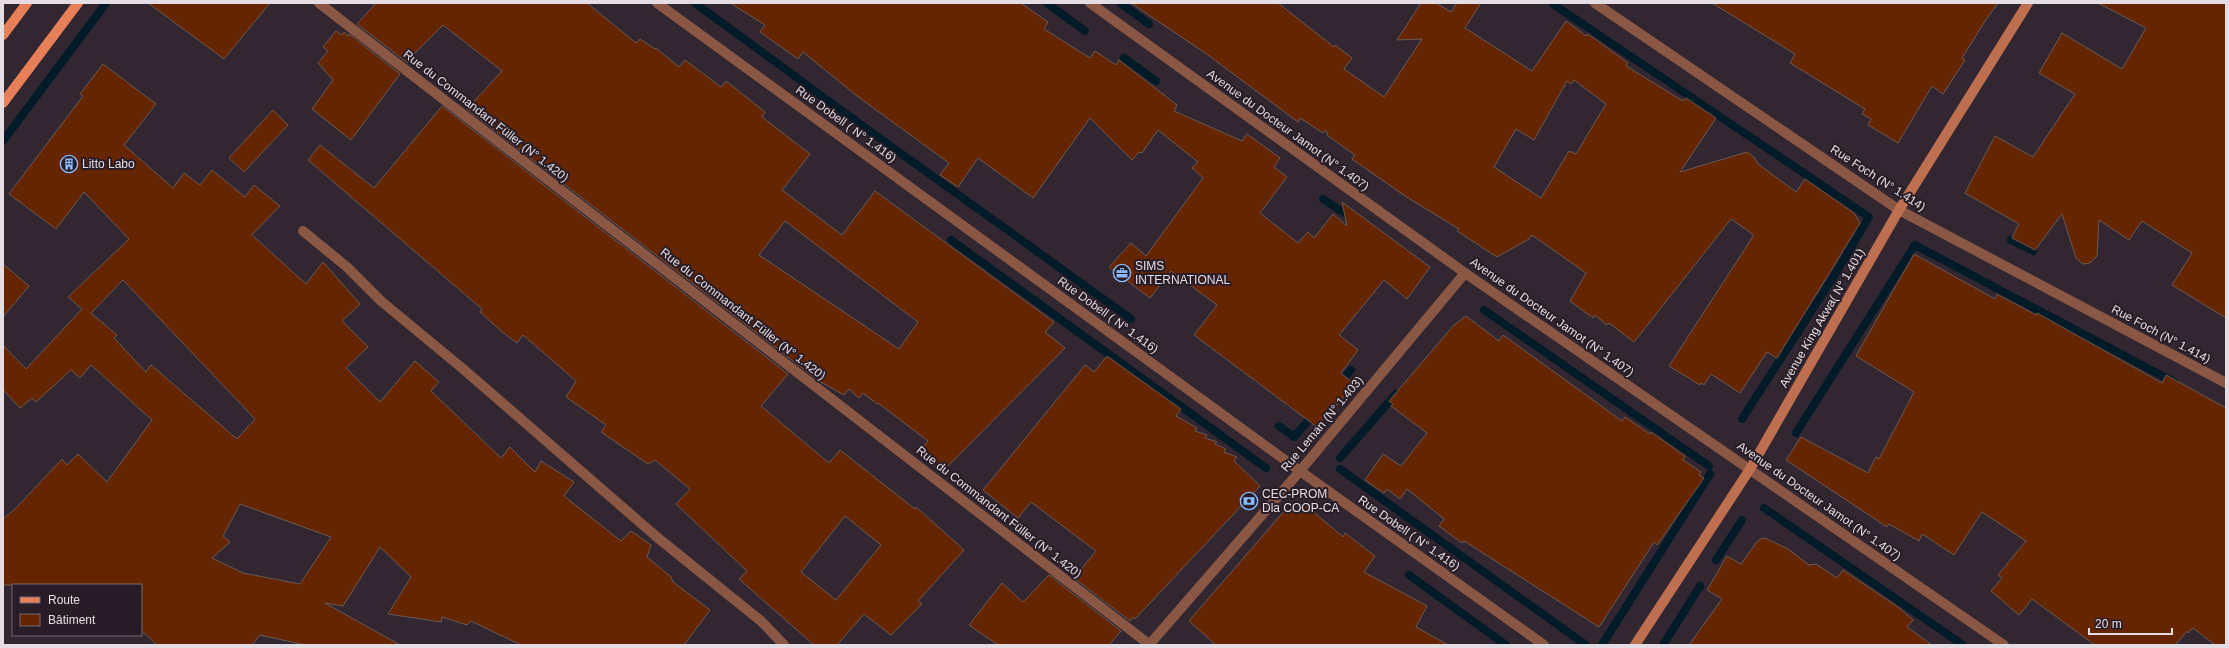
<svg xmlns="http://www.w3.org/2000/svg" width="2229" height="648" font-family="Helvetica,sans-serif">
<rect width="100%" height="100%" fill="#322631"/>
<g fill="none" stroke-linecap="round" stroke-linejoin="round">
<g stroke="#021b28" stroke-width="8">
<polyline points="695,3 860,124 1131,319"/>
<polyline points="1047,3 1085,31"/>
<polyline points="1120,3 1149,24"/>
<polyline points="1553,4 1869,217 1834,276 1742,419"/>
<polyline points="1124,58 1156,81"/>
<polyline points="3,141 106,3"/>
<polyline points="1323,199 1352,218"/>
<polyline points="951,240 1266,468"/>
<polyline points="2011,240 2033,251"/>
<polyline points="1484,310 1709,466"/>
<polyline points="1338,385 1351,370"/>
<polyline points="1279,426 1294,437 1315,413"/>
<polyline points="1796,433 1915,245 2174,382"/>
<polyline points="1340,458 1396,394"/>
<polyline points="1340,469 1586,645"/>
<polyline points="1764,508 1963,645"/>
<polyline points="1716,560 1742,520"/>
<polyline points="1409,575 1506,645"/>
<polyline points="1602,645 1710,474"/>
<polyline points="1663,645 1700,586"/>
</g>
</g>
<g fill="#652501" stroke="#6b5a53" fill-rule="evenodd">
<polygon points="148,3 270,3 224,59"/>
<path d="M 376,3 L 587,3 L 636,43 L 640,39 L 655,49 L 656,48 L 679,67 L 685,60 L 721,87 L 726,81 L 765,112 L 762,117 L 810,154 L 782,190 L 842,235 L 875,191 L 1054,322 L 1045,332 L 1065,348 L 941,473 L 919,451 L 928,441 L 878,403 L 877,404 L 863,393 L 859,398 L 849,389 L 844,395 L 819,381 L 467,109 L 502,71 L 443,25 L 413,55 L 408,63 L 357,24 ZM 785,221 L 918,322 L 899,349 L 759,255 Z"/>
<polygon points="730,3 1021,3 1048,22 1044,29 1090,58 1095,51 1116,65 1119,60 1177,105 1174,111 1242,141 1247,134 1280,158 1274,167 1287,177 1260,213 1298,243 1308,232 1314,238 1333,214 1347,226 1342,202 1430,267 1407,299 1384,280 1339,335 1358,350 1341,373 1354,384 1337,405 1335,404 1317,427 1194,335 1217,305 1171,271 1150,298 1109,267 1131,243 1146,256 1203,178 1192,168 1198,162 1158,130 1142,153 1139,152 1132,160 1090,118 1033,198 978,158 958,187 940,175 949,163 857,96 803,52 798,59 760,32 765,25"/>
<path d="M 1131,3 L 1278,3 L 1334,47 L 1335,45 L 1352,58 L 1344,69 L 1384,97 L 1422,39 L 1397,40 L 1421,3 L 1436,3 L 1451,12 L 1457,3 L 1481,3 L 1465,28 L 1532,71 L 1566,21 L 1586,36 L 1588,34 L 1628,63 L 1626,66 L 1683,101 L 1686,98 L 1716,118 L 1680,172 L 1747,152 L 1754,157 L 1758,164 L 1796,192 L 1805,179 L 1854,213 L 1860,223 L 1777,358 L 1767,352 L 1740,393 L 1711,374 L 1704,385 L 1701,383 L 1700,385 L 1669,366 L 1754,235 L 1731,219 L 1634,342 L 1609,323 L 1607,325 L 1595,315 L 1593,318 L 1570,301 L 1586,273 L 1532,235 L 1529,239 L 1497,257 L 1457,231 L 1459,229 L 1405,196 L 1352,159 L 1355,155 L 1328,136 L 1326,130 L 1323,133 L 1300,118 L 1298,122 L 1208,55 ZM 1574,80 L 1606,104 L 1576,154 L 1569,151 L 1541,198 L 1494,167 L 1516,129 L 1534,140 L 1567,81 L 1571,84 Z"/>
<polygon points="1712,3 1998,3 1985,21 1962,58 1965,60 1943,94 1932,86 1898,143 1868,125 1871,119 1862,114 1865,109 1790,63 1795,54"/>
<polygon points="2098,3 2226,3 2226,318 2172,285 2192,253 2142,221 2129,240 2099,220 2097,256 2090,263 2083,264 2076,258 2062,214 2035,250 2012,238 2019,224 1965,193 1995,136 2033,157 2075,94 2039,73 2062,33 2122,69 2146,28"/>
<polygon points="336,31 342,35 344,32 348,36 349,34 400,74 351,140 312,109 333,80 318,63 328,51 323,47"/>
<path d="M 103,64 L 156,104 L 124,145 L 173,188 L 184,173 L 200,185 L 212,170 L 245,197 L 254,185 L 280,206 L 252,235 L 306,284 L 323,262 L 360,304 L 342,321 L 368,347 L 346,368 L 380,402 L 415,361 L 439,382 L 431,391 L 501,458 L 510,447 L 535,472 L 541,461 L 574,482 L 564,496 L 621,541 L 631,531 L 651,545 L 647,557 L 671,577 L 673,582 L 710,610 L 684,645 L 521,645 L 471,621 L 467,625 L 442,617 L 441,622 L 388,614 L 411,577 L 380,547 L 343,606 L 325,603 L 400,645 L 305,645 L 260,635 L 252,645 L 157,645 L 141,630 L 141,585 L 3,585 L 3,519 L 17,507 L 62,459 L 67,465 L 78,454 L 107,482 L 152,420 L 91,365 L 80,378 L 71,370 L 36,402 L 32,398 L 20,408 L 3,390 L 3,345 L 26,369 L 82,309 L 68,297 L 129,239 L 84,192 L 56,229 L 9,194 L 83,96 L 80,94 ZM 123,280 L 255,419 L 237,439 L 151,365 L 146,372 L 114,338 L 117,335 L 91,313 ZM 240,504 L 331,537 L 300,584 L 243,573 L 212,558 L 230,542 L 223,536 Z"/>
<path d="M 442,106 L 788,374 L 761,406 L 829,463 L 840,450 L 915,509 L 916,507 L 964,550 L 918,601 L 922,604 L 891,635 L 864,614 L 837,645 L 814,645 L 739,579 L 747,571 L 676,504 L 690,489 L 655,460 L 648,464 L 601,432 L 606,425 L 566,397 L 576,381 L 523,335 L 517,343 L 501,331 L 480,312 L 482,309 L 308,160 L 320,145 L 374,188 ZM 845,516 L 881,545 L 836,600 L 801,572 Z"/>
<polygon points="273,110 288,125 244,172 229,158"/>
<polygon points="1914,254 1995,299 1997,294 2036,315 2037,313 2162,383 2166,375 2226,408 2226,645 2215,645 2193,628 2188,633 2187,631 2175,645 2095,645 2032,599 2019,615 1991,591 2002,578 1998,575 2026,541 1982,512 1954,555 1922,534 1919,541 1889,524 1887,527 1786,460 1801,437 1868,473 1876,457 1879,459 1914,392 1856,356"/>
<polygon points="3,264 29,286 3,317"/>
<polygon points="1466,316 1499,341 1503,335 1622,421 1625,417 1650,434 1651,432 1685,456 1683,460 1701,472 1699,475 1704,478 1657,545 1654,542 1599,627 1464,541 1462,543 1439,526 1444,519 1407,489 1400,499 1387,489 1384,493 1365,480 1383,454 1401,466 1427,433 1391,406 1393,404 1389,401 1454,325"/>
<polygon points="1107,356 1181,409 1176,416 1197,428 1195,431 1207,435 1205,438 1217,442 1215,444 1226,449 1224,452 1237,457 1234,461 1260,486 1135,619 1133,617 1130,621 1074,578 1096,551 1031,502 1018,518 983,490 1085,365 1094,372"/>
<polygon points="1303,503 1343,537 1345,533 1375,556 1364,572 1427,606 1416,627 1448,645 1216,645 1189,621 1285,510 1288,512 1291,508 1296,512"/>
<polygon points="1765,538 1788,549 1809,565 1816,564 1837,578 1843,570 1898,607 1913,620 1907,627 1932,645 1689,645 1722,599 1707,590 1727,556 1741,564 1756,543 1760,539"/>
<polygon points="1049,575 1121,631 1109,645 998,645 969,625 1002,583 1023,602"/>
</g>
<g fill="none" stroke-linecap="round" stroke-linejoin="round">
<g stroke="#8a5744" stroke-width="10">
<polyline points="319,3 1150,645"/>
<polyline points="657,3 1300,471 1544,645"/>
<polyline points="1090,3 1465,273 2004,645"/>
<polyline points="1595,3 1899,210 2226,383"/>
<polyline points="303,231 347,267 381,301 462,368 658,538 761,621 784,645"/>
<polyline points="1149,645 1300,471 1465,273"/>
</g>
<polyline stroke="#be6f50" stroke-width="10" points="1635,645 1750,469 1899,210 2028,3"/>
<g stroke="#e78058" stroke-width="10">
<polyline points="3,35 27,3"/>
<polyline points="3,103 78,3"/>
</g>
</g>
<defs>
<symbol id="building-ring" viewBox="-11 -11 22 22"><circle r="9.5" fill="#281d27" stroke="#89bafc" stroke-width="1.5"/><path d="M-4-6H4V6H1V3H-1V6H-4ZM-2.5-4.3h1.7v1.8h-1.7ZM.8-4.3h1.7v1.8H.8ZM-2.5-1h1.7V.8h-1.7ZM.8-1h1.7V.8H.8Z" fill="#89bafc"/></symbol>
<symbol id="office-ring" viewBox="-11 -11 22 22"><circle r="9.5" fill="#281d27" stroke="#89bafc" stroke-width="1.5"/><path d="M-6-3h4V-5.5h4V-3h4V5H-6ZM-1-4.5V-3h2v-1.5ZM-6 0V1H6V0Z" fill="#89bafc"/></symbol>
<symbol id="bank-ring" viewBox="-11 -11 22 22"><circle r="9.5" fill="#281d27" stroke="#89bafc" stroke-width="1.5"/><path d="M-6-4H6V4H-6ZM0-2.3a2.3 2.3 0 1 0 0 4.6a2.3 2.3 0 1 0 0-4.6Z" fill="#89bafc"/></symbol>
</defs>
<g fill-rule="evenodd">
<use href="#building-ring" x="59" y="154" width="20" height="20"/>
<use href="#office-ring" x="1112" y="263" width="20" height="20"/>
<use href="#bank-ring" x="1239" y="491" width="20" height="20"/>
</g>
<g text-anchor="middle" stroke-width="4" stroke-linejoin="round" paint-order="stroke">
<g font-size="12" fill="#e5dde4" stroke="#281d27">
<text transform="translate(486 116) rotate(38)" y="4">Rue du Commandant Füller (N° 1.420)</text>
<text transform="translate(846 124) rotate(36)" y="4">Rue Dobell ( N° 1.416)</text>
<text transform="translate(1288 130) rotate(36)" y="4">Avenue du Docteur Jamot (N° 1.407)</text>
<text transform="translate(1878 178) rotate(33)" y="4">Rue Foch (N° 1.414)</text>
<text transform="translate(743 314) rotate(38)" y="4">Rue du Commandant Füller (N° 1.420)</text>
<text transform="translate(1108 315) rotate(36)" y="4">Rue Dobell ( N° 1.416)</text>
<text transform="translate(1552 317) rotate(35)" y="4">Avenue du Docteur Jamot (N° 1.407)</text>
<text transform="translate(1822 318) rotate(-60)" y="4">Avenue King Akwa( N° 1.401)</text>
<text transform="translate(2161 334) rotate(28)" y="4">Rue Foch (N° 1.414)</text>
<text transform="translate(1322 424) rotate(-50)" y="4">Rue Leman (N° 1.403)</text>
<text transform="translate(1819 501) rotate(35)" y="4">Avenue du Docteur Jamot (N° 1.407)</text>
<text transform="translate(999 512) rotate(38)" y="4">Rue du Commandant Füller (N° 1.420)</text>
<text transform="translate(1409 533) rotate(35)" y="4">Rue Dobell ( N° 1.416)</text>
</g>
<g font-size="12" fill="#e5dde4" stroke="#281d27" text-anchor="start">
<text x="82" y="168">Litto Labo</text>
<text x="1135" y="270">SIMS<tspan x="1135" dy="14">INTERNATIONAL</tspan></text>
<text x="1262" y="498">CEC-PROM<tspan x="1262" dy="14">Dla COOP-CA</tspan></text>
</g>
</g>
<rect width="2229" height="648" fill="none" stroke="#e5dde4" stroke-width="8"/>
<rect x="12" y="584" width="130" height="52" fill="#281d27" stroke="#746a73"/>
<rect x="20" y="597" width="20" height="6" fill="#e78058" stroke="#746a73"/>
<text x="48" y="604" font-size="12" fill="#e5dde4">Route</text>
<rect x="20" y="614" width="20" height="12" fill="#652501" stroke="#746a73"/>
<text x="48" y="624" font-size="12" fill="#e5dde4">Bâtiment</text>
<path d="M2089 628v6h83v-6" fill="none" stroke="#e5dde4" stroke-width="2"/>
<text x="2095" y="628" font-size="12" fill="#e5dde4" stroke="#281d27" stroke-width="3" paint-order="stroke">20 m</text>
</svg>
